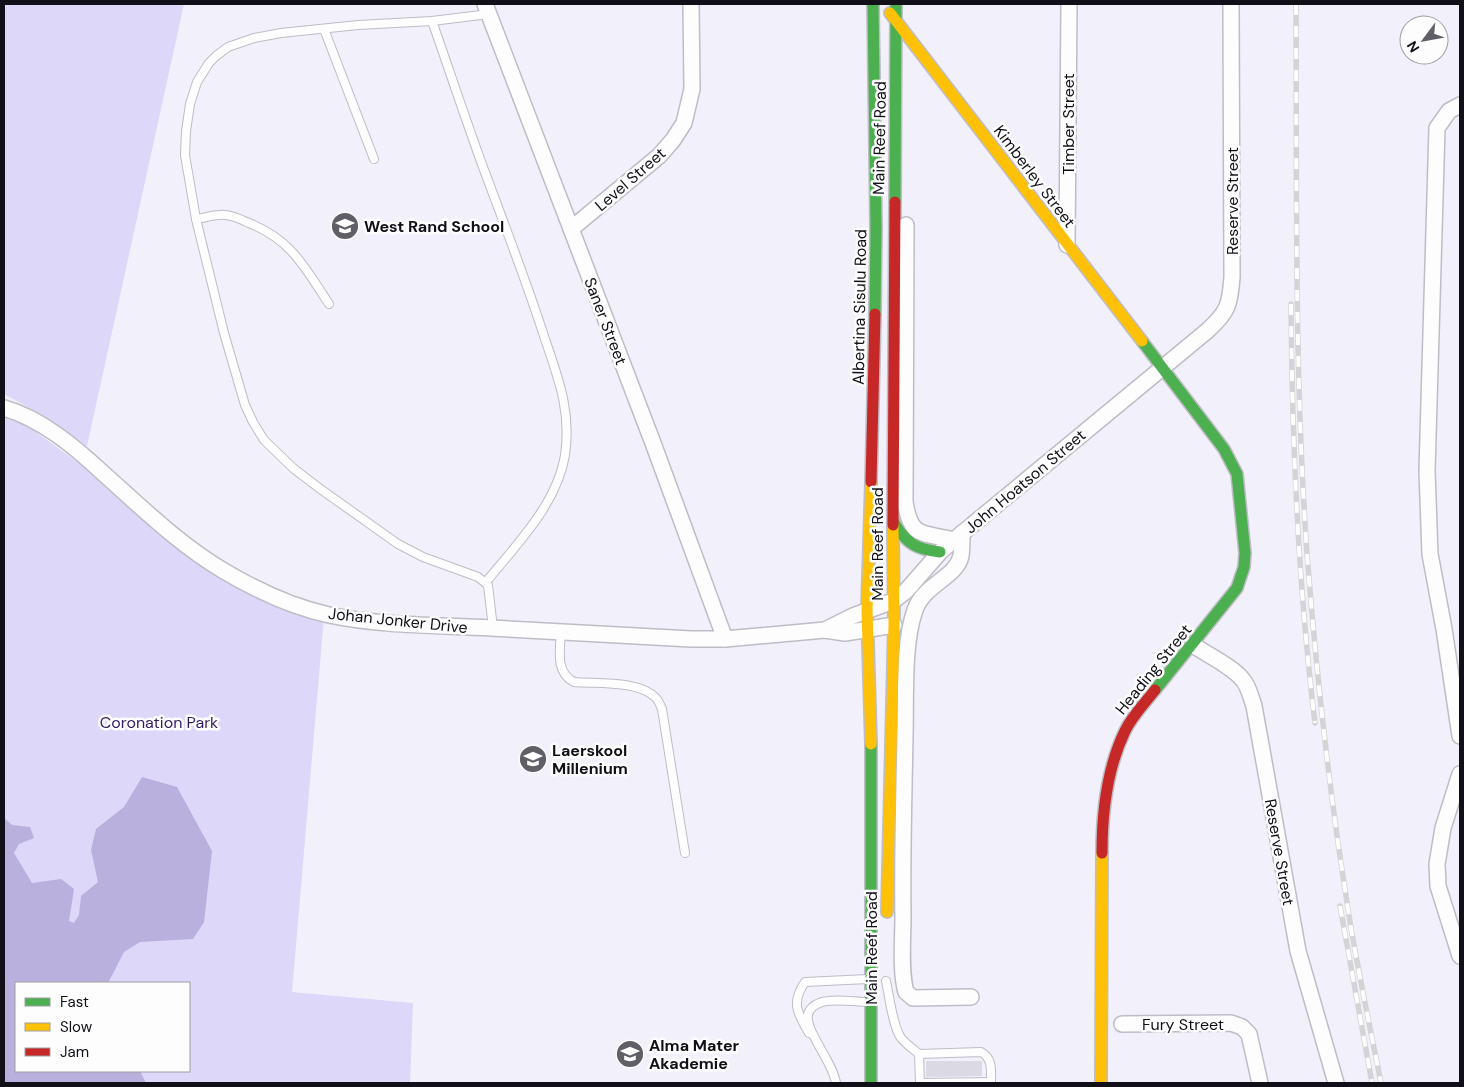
<svg xmlns="http://www.w3.org/2000/svg" width="1464" height="1087" font-family="'DM Sans',sans-serif">
<rect width="100%" height="100%" fill="#f2f0fa"/>
<g fill="#ddd7f9" fill-rule="evenodd">
<polygon points="4,4 184,4 87,446 48,418 4,394"/>
<path d="M 4,418 L 26,425 L 98,477 L 162,534 L 324,617 L 292,992 L 413,1003 L 410,1083 L 4,1083 ZM 16,983 L 189,983 L 189,1071 L 16,1071 Z"/>
</g>
<polygon fill="#b9b0dd" points="142,777 177,787 212,851 204,922 193,939 140,942 124,952 108,983 16,983 16,1071 140,1071 146,1083 4,1083 4,818 12,825 30,827 34,838 19,844 14,853 32,883 61,879 74,889 69,921 74,923 79,915 81,896 98,882 91,850 96,829 124,807"/>
<polygon fill="#dbd9e3" points="926,1061 982,1061 982,1076 926,1077"/>
<g fill="none" stroke-linecap="round" stroke-linejoin="round">
<defs>
<g id="lane">
<polyline points="489,14 432,21 358,25 281,33 254,38 228,47 216,56 209,63 197,82 190,104 186,131 185,155 196,219 224,333 245,405 253,422 264,440 293,468 319,488 398,544 423,557 478,577 488,585 493,628"/>
<path d="M 432,21 C 449,69 465,118 483,167 C 503,221 524,275 542,330 C 556,373 572,408 565,455 C 557,504 517,544 486,582"/>
<polyline points="324,29 374,159"/>
<path d="M 196,219 C 204,218 212,215 219,215 C 230,214 240,219 249,223 C 292,240 305,268 329,304"/>
<path d="M 561,632 C 560,650 555,672 574,682 C 598,684 639,680 656,698 C 659,701 660,705 662,709 L 685,853"/>
<path d="M 886,981 C 889,995 893,1027 901,1038 C 906,1044 913,1049 919,1054 L 981,1052 C 993,1058 991,1071 991,1083"/>
<path d="M 809,1033 C 797,1013 791,1002 805,982 L 868,979"/>
<polyline points="919,1054 920,1083"/>
<path d="M 836,1083 C 833,1062 805,1031 808,1015 C 809,1008 816,1004 822,1002 C 836,998 854,1002 869,1002"/>
<polyline points="920,1083 991,1082"/>
</g>
<g id="street">
<polyline points="485,4 653,443 725,639"/>
<polyline points="1460,105 1449,111 1437,128 1427,471 1430,554 1444,629 1460,736"/>
<path d="M 906,225 L 905,502 C 911,539 922,532 954,540"/>
<polyline points="571,229 659,156 673,140 684,123 692,89 691,4"/>
<polyline points="1067,245 1069,4"/>
<path d="M 4,408 C 42,419 75,447 104,474 C 142,508 180,545 224,571 C 256,590 292,607 329,615 C 381,626 437,625 491,628 C 557,632 624,635 691,639 L 725,639 L 825,630 L 845,633 L 894,625"/>
<path d="M 962,533 C 962,540 962,549 961,556 C 956,578 924,584 915,610 C 903,643 906,698 905,734 C 904,795 902,856 903,916 C 903,938 900,972 906,992 L 913,998 L 971,997"/>
<path d="M 825,630 L 853,616 L 893,601 L 906,591 L 940,552 L 954,540 L 1207,331 C 1228,312 1230,305 1232,277 L 1231,4"/>
<path d="M 1193,645 C 1208,655 1233,667 1243,680 C 1249,687 1251,698 1254,706 L 1298,951 L 1336,1083"/>
<polyline points="1460,774 1443,828 1437,864 1438,886 1460,956"/>
<polyline points="1122,1024 1231,1023 1242,1027 1249,1034 1260,1083"/>
</g>
<g id="fast">
<polyline points="873,4 876,228 875,314"/>
<polyline points="895,202 896,4"/>
<polyline points="1142,341 1224,449 1237,474 1245,553 1244,567 1237,588 1155,690"/>
<path d="M 894,523 C 907,544 916,549 940,552"/>
<polyline points="871,1083 871,744"/>
</g>
<g id="slow">
<polyline points="890,13 1142,341"/>
<polyline points="871,482 867,610 871,744"/>
<polyline points="887,912 894,625 893,525"/>
<polyline points="1101,1083 1102,853"/>
</g>
<g id="jam">
<polyline points="871,482 875,314"/>
<polyline points="893,525 895,202"/>
<path d="M 1102,853 C 1102,813 1107,768 1125,731 C 1132,716 1145,703 1155,690"/>
</g>
</defs>
<use href="#lane" stroke="#bebdc6" stroke-width="10"/>
<use href="#street" stroke="#bebdc6" stroke-width="18"/>
<use href="#fast" stroke="#bebdc6" stroke-width="14"/>
<use href="#slow" stroke="#bebdc6" stroke-width="14"/>
<use href="#jam" stroke="#bebdc6" stroke-width="14"/>
<use href="#lane" stroke="#fdfdfe" stroke-width="8"/>
<use href="#street" stroke="#fdfdfe" stroke-width="15"/>
<use href="#fast" stroke="#4caf50" stroke-width="11"/>
<use href="#slow" stroke="#ffc107" stroke-width="11"/>
<use href="#jam" stroke="#c62828" stroke-width="11"/>
<defs>
<g id="rail">
<path d="M 1296,4 C 1297,187 1294,371 1307,554 C 1316,668 1328,782 1346,896 C 1355,959 1369,1021 1381,1083"/>
<path d="M 1291,304 C 1292,444 1298,584 1315,723"/>
<polyline points="1340,906 1372,1083"/>
</g>
</defs>
<use href="#rail" stroke="#d4d4d6" stroke-width="5.5"/>
<use href="#rail" stroke="#fdfdfd" stroke-width="4" stroke-dasharray="11" stroke-linecap="butt"/>
</g>
<defs>
<symbol id="school-disc" viewBox="-11 -11 22 22"><circle r="9.5" fill="#605e67" stroke="#fdfdfd"/><path d="M0-5L7-2L0 1L-7-2ZM-4 1L0 2.5L4 1V4Q0 6-4 4Z" fill="#fff"/></symbol>
</defs>
<g fill-rule="evenodd">
<use href="#school-disc" x="329" y="210" width="32" height="32"/>
<use href="#school-disc" x="517" y="743" width="32" height="32"/>
<use href="#school-disc" x="614" y="1038" width="32" height="32"/>
</g>
<g text-anchor="middle" stroke-width="5" stroke-linejoin="round" paint-order="stroke">
<g font-size="16" fill="#110f18" stroke="#fdfdfd">
<text transform="translate(1068 124) rotate(-90)" y="6">Timber Street</text>
<text transform="translate(879 138) rotate(-89)" y="6">Main Reef Road</text>
<text transform="translate(1035 176) rotate(53)" y="6">Kimberley Street</text>
<text transform="translate(630 179) rotate(-41)" y="6">Level Street</text>
<text transform="translate(1232 201) rotate(-90)" y="6">Reserve Street</text>
<text transform="translate(859 307) rotate(-89)" y="6">Albertina Sisulu Road</text>
<text transform="translate(606 321) rotate(69)" y="6">Saner Street</text>
<text transform="translate(1025 481) rotate(-40)" y="6">John Hoatson Street</text>
<text transform="translate(877 544) rotate(-90)" y="6">Main Reef Road</text>
<text transform="translate(398 620) rotate(6)" y="6">Johan Jonker Drive</text>
<text transform="translate(1153 669) rotate(-51)" y="6">Heading Street</text>
<text transform="translate(1280 852) rotate(80)" y="6">Reserve Street</text>
<text transform="translate(871 948) rotate(-90)" y="6">Main Reef Road</text>
<text x="1183" y="1030">Fury Street</text>
</g>
<g font-size="16" font-weight="bold" fill="#110f18" stroke="#fdfdfd" text-anchor="start">
<text x="364" y="232">West Rand School</text>
<text x="552" y="756">Laerskool<tspan x="552" dy="18">Millenium</tspan></text>
<text x="649" y="1051">Alma Mater<tspan x="649" dy="18">Akademie</tspan></text>
</g>
<g font-size="16" fill="#331b64" stroke="#fdfdfd">
<text x="159" y="728">Coronation Park</text>
</g>
</g>
<rect width="1464" height="1087" fill="none" stroke="#110f18" stroke-width="10"/>
<rect x="15" y="982" width="175" height="90" fill="#fdfdfd" stroke="#9f9ea1"/>
<rect x="25" y="998" width="25" height="8" fill="#4caf50" stroke="#9f9ea1"/>
<text x="60" y="1007" font-size="15" fill="#110f18">Fast</text>
<rect x="25" y="1023" width="25" height="8" fill="#ffc107" stroke="#9f9ea1"/>
<text x="60" y="1032" font-size="15" fill="#110f18">Slow</text>
<rect x="25" y="1048" width="25" height="8" fill="#c62828" stroke="#9f9ea1"/>
<text x="60" y="1057" font-size="15" fill="#110f18">Jam</text>
<g transform="translate(1424 40) rotate(238)"><circle r="24" fill="#fdfdfd" stroke="#9f9ea1"/>
<path d="M0-4L9 19L0 12L-9 19Z" fill="#605e67"/>
<text y="-8" font-size="14" font-weight="bold" text-anchor="middle" fill="#110f18">N</text>
</g>
</svg>
